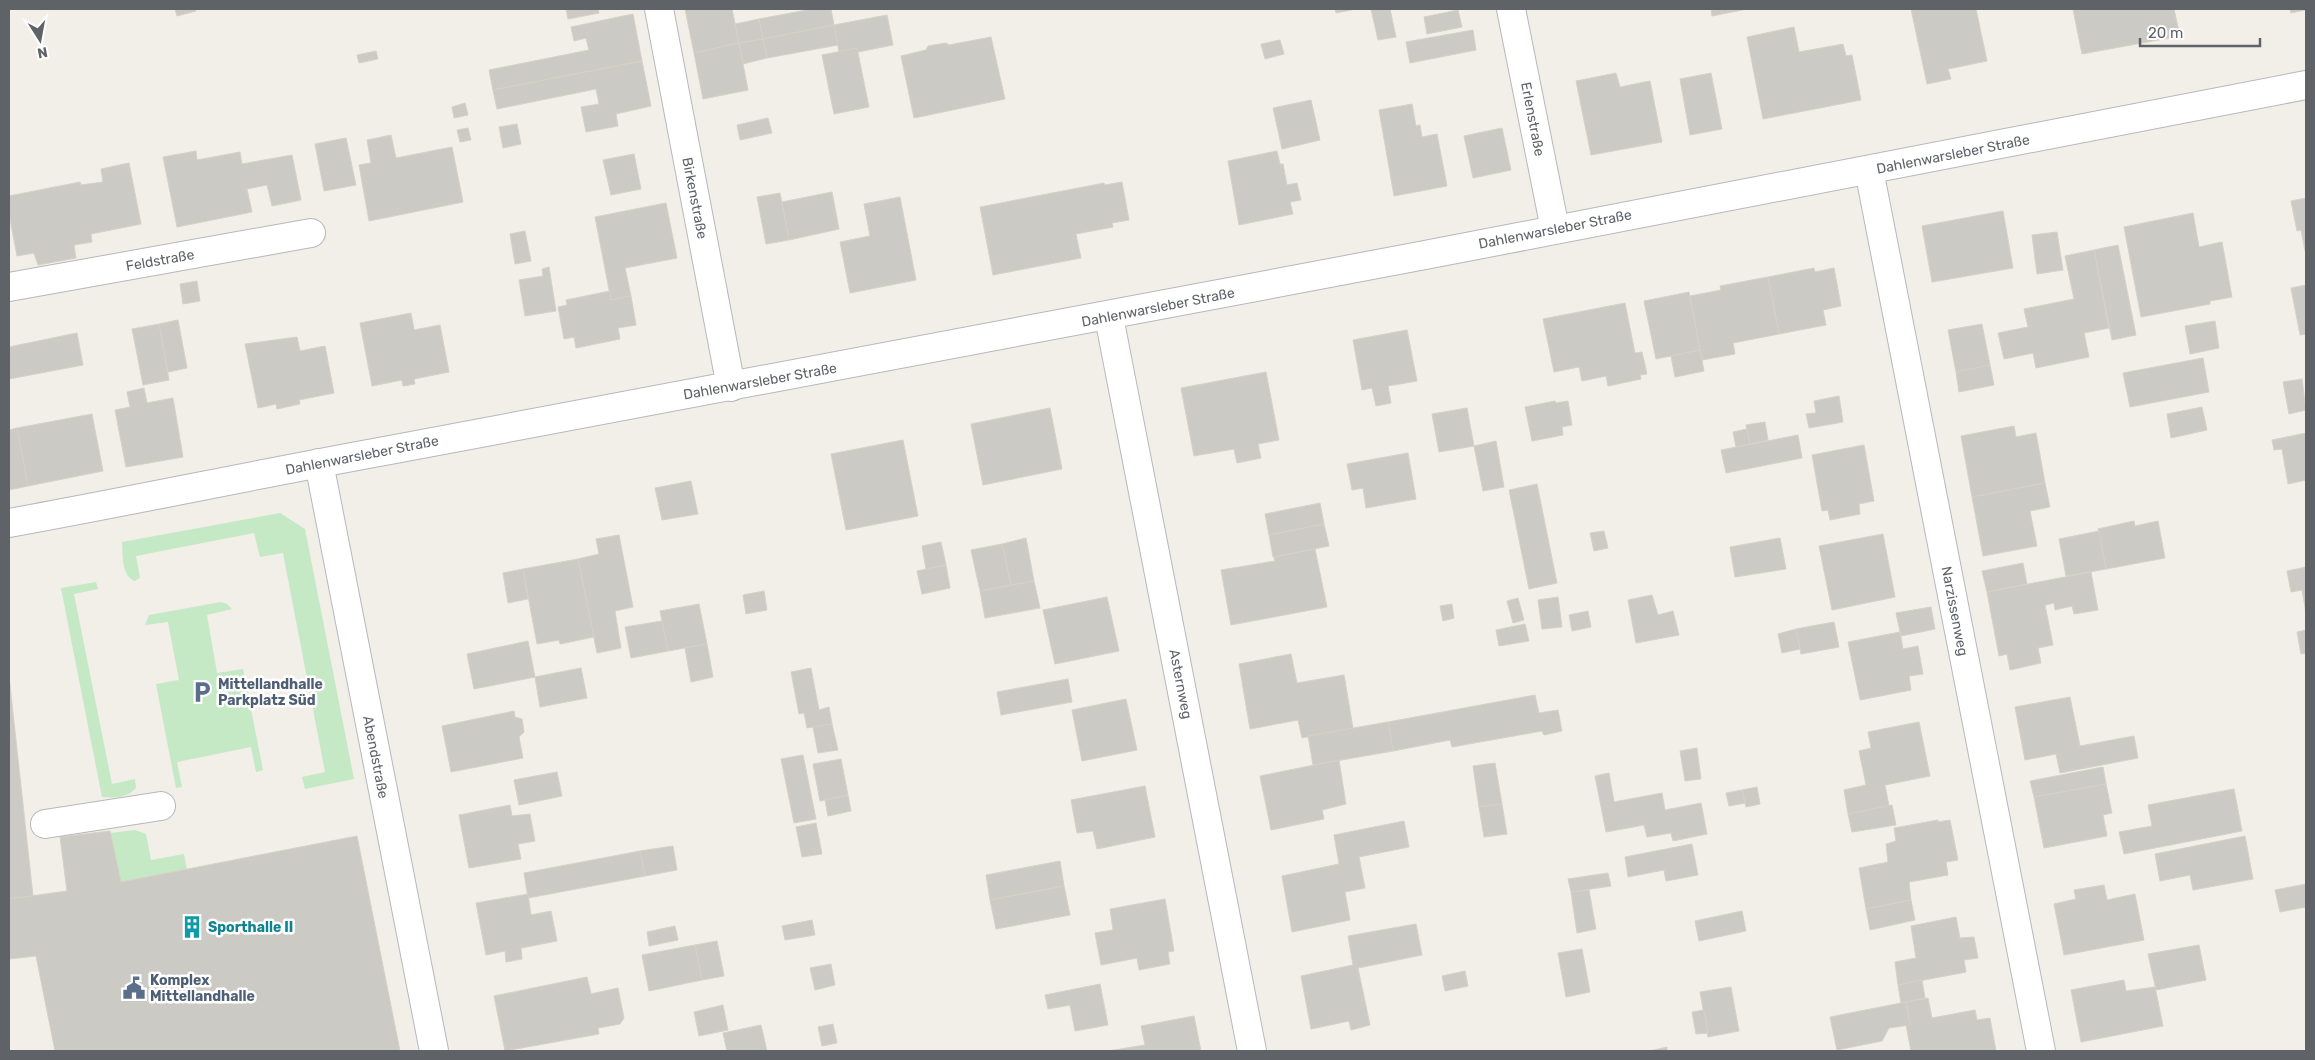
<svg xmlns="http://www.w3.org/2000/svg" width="2315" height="1060" font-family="Rubik,sans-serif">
<rect width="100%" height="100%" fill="#f1efe8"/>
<g fill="#c5e8c5">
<path d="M 280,513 L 305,529 L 354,779 L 305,789 L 302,777 L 325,772 L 283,553 L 260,557 L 254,533 L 136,556 L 140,578 L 135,581 C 121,576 123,555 122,542 Z"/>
<path d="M 96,582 L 98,589 L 74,594 L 112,784 L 135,779 L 136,788 C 127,798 115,798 102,797 L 61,588 Z"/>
<polygon points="221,602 227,604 232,609 207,615 217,673 243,669 263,770 256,772 251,747 177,762 182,787 176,788 156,684 179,680 168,622 145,625 149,615"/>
<polygon points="135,830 146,834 151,860 184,854 187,869 121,882 110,833"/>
</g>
<g fill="#cccac5" stroke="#d6d1c6">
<polygon points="175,9 195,9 196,11 177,16"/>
<polygon points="566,9 598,9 599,13 568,19"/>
<polygon points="685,9 732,9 739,43 694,53"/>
<polygon points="812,9 831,9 834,25 763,39 759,19"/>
<polygon points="1335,9 1356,9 1336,13"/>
<polygon points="1371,9 1390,9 1396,37 1378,40"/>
<polygon points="1711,9 1747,9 1712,16"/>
<polygon points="1911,9 1976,9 1987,61 1948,69 1951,79 1927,84"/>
<polygon points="2073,9 2174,9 2180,36 2082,54"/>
<polygon points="2290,9 2306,9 2306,10 2291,13"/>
<polygon points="1458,10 1462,27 1427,34 1424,17"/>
<polygon points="633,14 642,61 493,90 489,70 589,50 586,38 574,41 571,27"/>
<polygon points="887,15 893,45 858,52 857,48 839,52 834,25"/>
<polygon points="759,19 763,39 739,43 735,24"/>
<polygon points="834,25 838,45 767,58 763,39"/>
<polygon points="1794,27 1799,52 1843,44 1846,56 1852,55 1861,100 1763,119 1747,37"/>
<polygon points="1473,30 1476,50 1410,63 1406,42"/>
<polygon points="991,37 1005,99 914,118 901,56 926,50 928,46 946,43 949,45"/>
<polygon points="763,39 767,58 743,64 739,43"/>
<polygon points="1280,40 1284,54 1265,59 1261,44"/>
<polygon points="739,43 748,90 703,99 694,53"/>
<polygon points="857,48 869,107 834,114 822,55"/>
<polygon points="376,51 378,59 359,63 357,55"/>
<polygon points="642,61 651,106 616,114 618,126 586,132 581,107 599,104 596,89 497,109 493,90"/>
<polygon points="1616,73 1620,87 1650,81 1662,142 1591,155 1576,81"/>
<polygon points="1711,73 1722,129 1690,135 1680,79"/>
<polygon points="1311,100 1320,140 1282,149 1273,108"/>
<polygon points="465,103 468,115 454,118 452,107"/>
<polygon points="1412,104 1416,126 1420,125 1422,137 1437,134 1447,186 1394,196 1379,110"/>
<polygon points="768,118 772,133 740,140 737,125"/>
<polygon points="517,124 521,144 503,148 499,127"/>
<polygon points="468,128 471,140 460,142 457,130"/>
<polygon points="1502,128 1511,170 1473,178 1464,136"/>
<polygon points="391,135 396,158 452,147 463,202 369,221 359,165 371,163 367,140"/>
<polygon points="346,138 356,185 324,191 315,144"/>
<polygon points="196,151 197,160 240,152 242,164 292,155 301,200 272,206 267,185 247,189 252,212 177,227 163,157"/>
<polygon points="1277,151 1280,164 1283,164 1287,185 1297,183 1301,200 1290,202 1293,214 1239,225 1228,161"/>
<polygon points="634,154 641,189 611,195 603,160"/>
<polygon points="129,163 141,224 91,234 92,242 74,245 76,258 38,265 34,253 17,256 9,214 9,196 80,182 81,185 103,182 101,169"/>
<polygon points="1122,182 1129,220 1112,223 1113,227 1076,234 1081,258 993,275 980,207 1104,183 1105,185"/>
<polygon points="832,192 839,229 789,240 782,202"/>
<polygon points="780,193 789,240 766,244 757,197"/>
<polygon points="900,197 916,280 850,293 840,242 870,236 864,204"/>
<polygon points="2306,198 2306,251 2305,251 2301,230 2297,231 2291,201"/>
<polygon points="666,203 677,258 625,268 631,296 611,300 595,217"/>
<polygon points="2003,211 2013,268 1932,282 1922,226"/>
<polygon points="2193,213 2199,247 2222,242 2232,297 2210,301 2210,304 2141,317 2124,227"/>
<polygon points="525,231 531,261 515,264 510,234"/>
<polygon points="2057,232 2063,270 2037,274 2032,235"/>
<polygon points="2118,245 2136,335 2112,340 2094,250"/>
<polygon points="2094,250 2109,328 2084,333 2089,357 2036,368 2033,353 2004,359 1998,333 2028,327 2024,309 2074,299 2065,256"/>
<polygon points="549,267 556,311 525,316 519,280 543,276 542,269"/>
<polygon points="1814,268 1815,272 1834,268 1841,306 1823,310 1826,325 1779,334 1768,277"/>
<polygon points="1768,277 1779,334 1733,343 1735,354 1702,360 1690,296 1721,290 1720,286"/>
<polygon points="197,281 200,301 183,304 180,284"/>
<polygon points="2306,285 2306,334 2300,335 2291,288"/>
<polygon points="610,291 611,300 631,296 636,325 618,328 620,339 576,348 574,337 564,339 558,307 567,305 566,300"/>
<polygon points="1689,292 1700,350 1656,359 1644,301"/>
<polygon points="1625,303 1635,353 1642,352 1647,374 1640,375 1641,379 1608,386 1606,376 1582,381 1579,367 1554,372 1543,319"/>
<polygon points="411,313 414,330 440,325 449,372 414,379 415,384 403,386 402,380 372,386 360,323"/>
<polygon points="178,320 187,368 168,372 159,324"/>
<polygon points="2215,321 2219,348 2190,354 2185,326"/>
<polygon points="159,324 169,380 143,385 132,329"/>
<polygon points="1982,324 1990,365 1956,372 1948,330"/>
<polygon points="1407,330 1417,381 1388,386 1391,403 1376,406 1372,388 1362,390 1353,340"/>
<polygon points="77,333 83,365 9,379 9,347"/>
<polygon points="297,337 300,351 325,346 334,393 299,400 300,404 277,409 276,404 258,408 245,344"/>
<polygon points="1700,350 1704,371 1675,377 1671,356"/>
<polygon points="2203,358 2209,392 2130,407 2123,373"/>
<polygon points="1990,365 1994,385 1959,392 1956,372"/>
<polygon points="1266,372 1279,440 1258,444 1261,458 1237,463 1234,449 1194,456 1181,388"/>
<polygon points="2302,379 2306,410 2289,414 2283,382"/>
<polygon points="144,388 147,403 173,398 183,457 126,467 115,410 130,407 127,392"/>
<polygon points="1839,396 1843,422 1809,428 1806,414 1816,413 1814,401"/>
<polygon points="1555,401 1556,403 1568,401 1572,425 1562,427 1563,435 1532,441 1525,407"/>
<polygon points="2202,407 2207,430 2171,438 2167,414"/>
<polygon points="1050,408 1062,469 983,485 971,424"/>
<polygon points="1467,408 1474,446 1439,452 1432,414"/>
<polygon points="92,414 103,471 28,486 17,428"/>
<polygon points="1765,422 1768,440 1750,444 1746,425"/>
<polygon points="2014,426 2016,437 2036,433 2045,483 1972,497 1961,436"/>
<polygon points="17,428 28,486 9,490 9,430"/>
<polygon points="1747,429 1750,444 1736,447 1733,432"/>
<polygon points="2306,433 2306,480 2288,484 2282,449 2274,450 2272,440"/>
<polygon points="1798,435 1802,458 1726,473 1721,450"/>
<polygon points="903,440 918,516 846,530 831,454"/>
<polygon points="1496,441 1504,487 1483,491 1474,446"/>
<polygon points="1864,445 1874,501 1859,504 1860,514 1830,520 1828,510 1822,511 1812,455"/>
<polygon points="1408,453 1416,499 1366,508 1363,488 1352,490 1347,464"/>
<polygon points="691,481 698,514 662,520 655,488"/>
<polygon points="2045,483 2050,507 2030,511 2037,546 1983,556 1972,497"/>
<polygon points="1537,484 1557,583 1529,589 1509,490"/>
<polygon points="1320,503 1324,524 1269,535 1265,514"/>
<polygon points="2134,521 2135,526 2158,521 2165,558 2106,569 2098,529"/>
<polygon points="1324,524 1329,546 1273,557 1269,535"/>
<polygon points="1604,531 1608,548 1594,551 1590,533"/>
<polygon points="2099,531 2106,569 2066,576 2059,539"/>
<polygon points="1883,534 1895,597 1832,610 1819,546"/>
<polygon points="619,535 633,607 615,611 621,648 597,653 578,559 599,554 596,539"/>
<polygon points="1026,538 1034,581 1011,585 1002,544"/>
<polygon points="1780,538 1786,569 1735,577 1730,547"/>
<polygon points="941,542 946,565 926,569 922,546"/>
<polygon points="1002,544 1011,585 980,591 971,550"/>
<polygon points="1315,549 1327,607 1231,625 1221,570 1275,561 1274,557"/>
<polygon points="578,559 594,637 560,644 559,640 537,644 523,569"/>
<polygon points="2023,563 2027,584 1987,592 1982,571"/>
<polygon points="946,565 950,588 922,594 917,571"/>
<polygon points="2306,567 2306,613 2302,590 2291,592 2287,571"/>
<polygon points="523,569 528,599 508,603 503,573"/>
<polygon points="2091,572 2098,610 2074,614 2072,606 2055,610 2054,603 2045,605 2053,645 2038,648 2041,663 2010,670 2007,654 1999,656 1987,592"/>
<polygon points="1034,581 1040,608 985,618 980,591"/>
<polygon points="764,591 767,610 746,614 743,595"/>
<polygon points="1652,595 1658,615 1673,611 1679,635 1636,643 1628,600"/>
<polygon points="1107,597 1119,651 1055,664 1043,610"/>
<polygon points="1558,597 1562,627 1542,629 1538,600"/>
<polygon points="1518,598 1524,620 1513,623 1507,601"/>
<polygon points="699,604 707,644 668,651 660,611"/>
<polygon points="1452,604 1454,618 1443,621 1440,606"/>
<polygon points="1931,607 1935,629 1901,636 1896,613"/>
<polygon points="1588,611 1591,627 1572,631 1569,615"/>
<polygon points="662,621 668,651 631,658 625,627"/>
<polygon points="1834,622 1839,647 1801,654 1796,629"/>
<polygon points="1525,624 1529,641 1499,646 1496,630"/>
<polygon points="1796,629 1800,649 1782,653 1778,634"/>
<polygon points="2306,630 2306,653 2301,654 2297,632"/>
<polygon points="1900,632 1903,649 1918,646 1923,674 1909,676 1911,690 1860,700 1848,642"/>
<polygon points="528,641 535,677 474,689 467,654"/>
<polygon points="707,644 713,677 691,682 685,648"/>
<polygon points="1291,654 1297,683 1344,675 1353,728 1302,738 1298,720 1250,729 1239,664"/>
<polygon points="581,668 587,698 540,707 535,677"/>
<polygon points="811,668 819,710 829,707 832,724 807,728 804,713 799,714 791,672"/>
<polygon points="9,676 33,896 9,899"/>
<polygon points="1068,679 1072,702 1001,715 997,692"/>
<polygon points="1535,695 1539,713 1558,710 1562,731 1544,735 1542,731 1452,747 1450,740 1393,751 1388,722"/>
<polygon points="2070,697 2080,746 2134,736 2138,758 2060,773 2056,754 2025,760 2015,707"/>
<polygon points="1126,699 1137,750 1082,761 1072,710"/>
<polygon points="514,711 515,717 522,719 524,732 519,737 523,758 451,772 442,726"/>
<polygon points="1388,722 1393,751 1313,765 1308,736"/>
<polygon points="1919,722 1930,776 1885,785 1889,806 1848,814 1844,790 1866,785 1859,751 1871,748 1868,732"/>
<polygon points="832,724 838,750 818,753 813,727"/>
<polygon points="1697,748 1701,779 1685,781 1680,751"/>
<polygon points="803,755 816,819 794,823 781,759"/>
<polygon points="841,759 848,795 820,801 813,764"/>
<polygon points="1339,760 1346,804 1322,810 1324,819 1271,830 1260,776"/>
<polygon points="1495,763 1502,804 1479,807 1473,766"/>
<polygon points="2103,767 2106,784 2034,797 2030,781"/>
<polygon points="557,772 562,796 519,805 514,780"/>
<polygon points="1609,773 1614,802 1662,793 1665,810 1701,803 1707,834 1673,841 1671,833 1647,837 1644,825 1606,832 1595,776"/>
<polygon points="2106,784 2112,813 2103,815 2107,836 2044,848 2034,797"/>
<polygon points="1145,786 1155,837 1097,849 1093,831 1077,833 1071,800"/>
<polygon points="1757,787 1760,804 1746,807 1742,790"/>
<polygon points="2234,789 2242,831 2124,854 2119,832 2152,826 2148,805"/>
<polygon points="1742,790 1745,803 1729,806 1726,793"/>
<polygon points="848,795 851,811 828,816 825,800"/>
<polygon points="1502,804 1507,834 1484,837 1479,807"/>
<polygon points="510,805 512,816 530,814 535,841 518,844 521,859 469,868 459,815"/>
<polygon points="1892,805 1896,825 1852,832 1848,814"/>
<polygon points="1938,820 1938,822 1950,820 1958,860 1946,862 1948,875 1909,882 1911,900 1866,909 1859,868 1888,862 1886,844 1896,841 1894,828"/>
<polygon points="1404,821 1409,847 1359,857 1365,888 1345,892 1350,920 1292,932 1282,876 1339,864 1334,835"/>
<polygon points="816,823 822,854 802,857 796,827"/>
<polygon points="110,831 121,882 357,836 400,1051 55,1051 36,956 9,959 9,899 67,891 60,837"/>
<polygon points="2245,836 2253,879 2193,890 2190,875 2160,881 2155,854"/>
<polygon points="1692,844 1698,875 1666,881 1664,870 1628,877 1625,857"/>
<polygon points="673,846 677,870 645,876 640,851"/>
<polygon points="640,851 645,876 528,898 524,873"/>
<polygon points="1060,861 1064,886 990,900 986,875"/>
<polygon points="1608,873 1611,886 1571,892 1568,879"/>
<polygon points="2306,884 2306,907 2280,912 2275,890"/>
<polygon points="2104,885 2107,900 2135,894 2144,940 2064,955 2054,904 2076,899 2074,890"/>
<polygon points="1064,886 1070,915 996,929 990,900"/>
<polygon points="1589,890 1596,929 1577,933 1571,892"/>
<polygon points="528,894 531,915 551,911 557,941 521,948 522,959 506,962 505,951 486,955 476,903"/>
<polygon points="1165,899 1174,951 1168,952 1170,964 1139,970 1137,958 1101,965 1095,933 1113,930 1110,909"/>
<polygon points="1911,900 1915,920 1870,930 1866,909"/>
<polygon points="1742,911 1746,931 1699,941 1695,921"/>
<polygon points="1956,917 1960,938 1974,937 1978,958 1964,960 1966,972 1898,985 1895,962 1916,958 1911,926"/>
<polygon points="812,920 815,935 785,940 782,926"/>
<polygon points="1416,924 1422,955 1358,968 1370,1025 1351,1030 1349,1021 1311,1029 1301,976 1353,965 1348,936"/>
<polygon points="675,926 678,940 649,946 647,932"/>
<polygon points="717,941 724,976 702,980 695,945"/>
<polygon points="695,945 702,980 649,991 642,955"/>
<polygon points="2199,945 2206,980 2156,990 2148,954"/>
<polygon points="1582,949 1590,992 1566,997 1558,953"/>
<polygon points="831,964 835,985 815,990 810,968"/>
<polygon points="1465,971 1468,986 1445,991 1442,976"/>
<polygon points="587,977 591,994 618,988 624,1018 620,1024 598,1028 599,1034 505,1051 494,996"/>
<polygon points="1922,980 1925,998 1901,1003 1898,985"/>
<polygon points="2124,980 2126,991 2155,987 2163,1026 2081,1042 2071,990"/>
<polygon points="1100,984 1108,1025 1075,1031 1070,1005 1048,1009 1045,995"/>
<polygon points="1731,987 1739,1031 1708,1037 1700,992"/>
<polygon points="1928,998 1932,1018 1975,1010 1977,1020 1990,1018 1996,1051 1911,1051 1906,1025 1910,1025 1906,1002"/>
<polygon points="1906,1002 1910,1025 1889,1028 1882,1041 1837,1050 1830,1017"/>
<polygon points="723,1005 728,1030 699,1036 694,1012"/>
<polygon points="1704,1010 1708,1033 1696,1034 1692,1012"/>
<polygon points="1194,1016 1201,1051 1108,1051 1145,1045 1141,1026"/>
<polygon points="833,1024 837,1043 822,1046 818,1027"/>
<polygon points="761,1025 767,1051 727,1051 723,1033"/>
<polygon points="1667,1047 1667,1051 1650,1051"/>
</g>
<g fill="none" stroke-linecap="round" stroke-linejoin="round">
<defs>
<g id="minor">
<polyline points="659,9 731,387"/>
<polyline points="1511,9 1555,229"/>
<polyline points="1869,170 2041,1051"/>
<polyline points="9,287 311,233"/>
<polyline points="1109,317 1252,1051"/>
<polyline points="319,463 434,1051"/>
<path d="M 9,523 C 136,500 263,473 390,450 C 1029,332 1668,209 2306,85"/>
<polyline points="45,824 161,806"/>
</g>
</defs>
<use href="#minor" stroke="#b5b8bc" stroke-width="30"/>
<use href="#minor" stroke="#fff" stroke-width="28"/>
</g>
<defs>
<symbol id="parking-bare" viewBox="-9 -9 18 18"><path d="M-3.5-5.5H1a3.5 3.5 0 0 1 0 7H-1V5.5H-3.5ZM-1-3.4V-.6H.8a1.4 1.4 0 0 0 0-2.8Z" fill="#5c6f8a" stroke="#fff" stroke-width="2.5" paint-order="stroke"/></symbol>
<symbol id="building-bare" viewBox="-9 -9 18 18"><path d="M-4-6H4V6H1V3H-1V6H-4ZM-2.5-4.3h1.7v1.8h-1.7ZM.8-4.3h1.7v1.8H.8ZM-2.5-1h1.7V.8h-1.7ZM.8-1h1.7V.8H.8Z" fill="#0f9aa8" stroke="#fff" stroke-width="2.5" paint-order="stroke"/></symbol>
<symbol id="civic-bare" viewBox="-9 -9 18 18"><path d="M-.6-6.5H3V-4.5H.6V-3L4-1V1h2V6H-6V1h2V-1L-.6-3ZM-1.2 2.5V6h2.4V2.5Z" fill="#5c6f8a" stroke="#fff" stroke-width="2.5" paint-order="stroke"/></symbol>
</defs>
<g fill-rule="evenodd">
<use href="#parking-bare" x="186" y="676" width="32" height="32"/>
<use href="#building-bare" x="176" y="911" width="32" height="32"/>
<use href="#civic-bare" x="118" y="972" width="32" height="32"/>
</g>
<g text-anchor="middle" stroke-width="5" stroke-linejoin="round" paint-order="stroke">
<g font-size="14" fill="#5f6368" stroke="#fff">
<text transform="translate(1533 119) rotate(79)" y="5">Erlenstraße</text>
<text transform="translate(1953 154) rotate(-11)" y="5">Dahlenwarsleber Straße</text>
<text transform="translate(695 198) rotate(79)" y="5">Birkenstraße</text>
<text transform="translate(1555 229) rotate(-11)" y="5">Dahlenwarsleber Straße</text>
<text transform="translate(160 260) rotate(-10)" y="5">Feldstraße</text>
<text transform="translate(1158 307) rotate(-11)" y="5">Dahlenwarsleber Straße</text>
<text transform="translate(760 381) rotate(-10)" y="5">Dahlenwarsleber Straße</text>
<text transform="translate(362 455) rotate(-11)" y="5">Dahlenwarsleber Straße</text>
<text transform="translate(1955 611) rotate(79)" y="5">Narzissenweg</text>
<text transform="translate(1181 684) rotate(79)" y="5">Asternweg</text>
<text transform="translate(376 757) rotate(79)" y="5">Abendstraße</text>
</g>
<g font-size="14" font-weight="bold" fill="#4e5e75" stroke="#fff" text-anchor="start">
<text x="218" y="689">Mittellandhalle<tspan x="218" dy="16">Parkplatz Süd</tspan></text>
<text x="150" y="985">Komplex<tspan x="150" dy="16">Mittellandhalle</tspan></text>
</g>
<g font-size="14" font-weight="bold" fill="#0d838f" stroke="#fff" text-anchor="start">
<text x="208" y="932">Sporthalle II</text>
</g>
</g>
<rect width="2315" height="1060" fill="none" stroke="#5f6368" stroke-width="20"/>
<g transform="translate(40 40) rotate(169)" stroke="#ffffff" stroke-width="4" paint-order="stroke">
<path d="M0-4L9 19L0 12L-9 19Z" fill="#5f6368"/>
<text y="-8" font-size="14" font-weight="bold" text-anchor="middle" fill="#5f6368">N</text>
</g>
<path d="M2140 38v8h120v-8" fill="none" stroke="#5f6368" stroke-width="2.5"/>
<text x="2148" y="38" font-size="15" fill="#5f6368" stroke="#ffffff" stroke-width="4" paint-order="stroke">20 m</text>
</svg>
